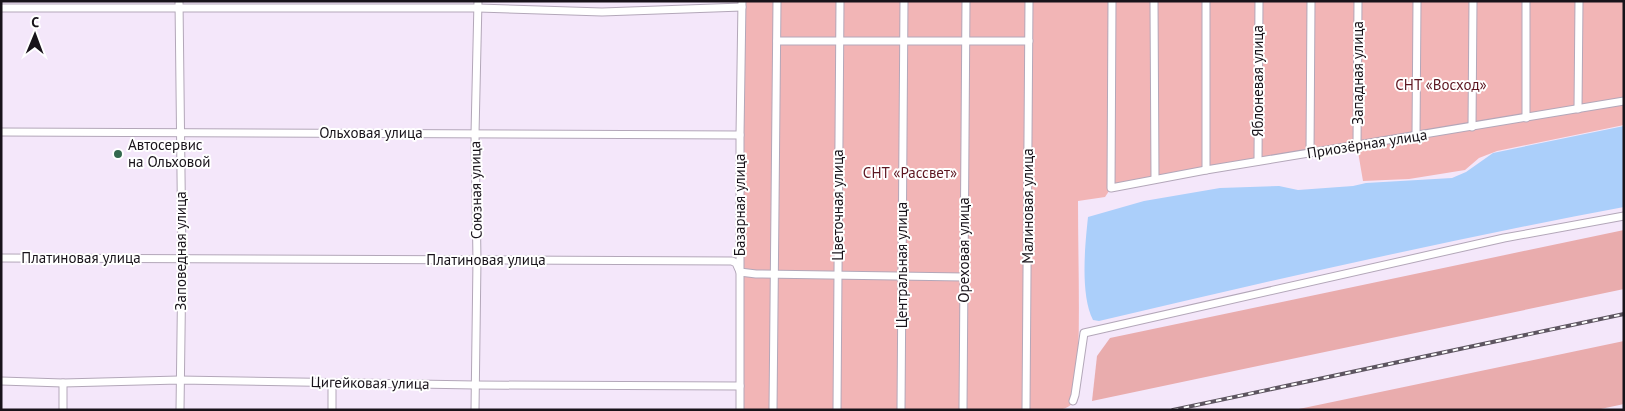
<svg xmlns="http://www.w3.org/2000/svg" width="1625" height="411" font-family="'PT Sans',sans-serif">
<rect width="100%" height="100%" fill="#f4e7fa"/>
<path fill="#f2b5b6" d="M 742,1 L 1624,1 L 1624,125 L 1497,151 L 1479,158 L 1465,170 L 1409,179 L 1363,181 L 1357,146 L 1111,188 L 1105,197 L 1078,201 C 1078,267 1081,333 1076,398 C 1072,406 1067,408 1059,410 L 740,410 Z"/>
<g fill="#e9acad">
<polygon points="1624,230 1624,289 1092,401 1097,356 1110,338"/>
<polygon points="1624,341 1624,404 1596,410 1294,410"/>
</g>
<path fill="#abcffa" d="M 1624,126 L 1624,207 C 1448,240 1273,280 1099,321 L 1093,320 C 1080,294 1085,246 1088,217 L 1144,201 L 1220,188 L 1279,186 L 1298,190 L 1353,186 L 1366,183 L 1452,178 L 1466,172 L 1493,153 Z"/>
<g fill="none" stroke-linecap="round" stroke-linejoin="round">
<defs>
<g id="minor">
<polyline points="179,1 182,259 180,410"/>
<polyline points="1112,1 1111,188 1206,170 1624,101"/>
<polyline points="1154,1 1155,179"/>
<polyline points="1,8 478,8 602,12 742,7"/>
<polyline points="777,41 1029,41"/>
<polyline points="1578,109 1579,1"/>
<polyline points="1526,118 1526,1"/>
<polyline points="1472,127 1473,1"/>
<polyline points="1,132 740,135"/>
<polyline points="1416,136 1417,1"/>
<polyline points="1357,145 1358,1"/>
<polyline points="1310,153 1311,1"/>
<polyline points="1258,161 1259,1"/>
<polyline points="1206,170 1206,1"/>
<polyline points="1,258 732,261 736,263 740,272 756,274 964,277"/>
<polyline points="1,381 63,383 179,380 475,385 740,386"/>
<polyline points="1073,401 1075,395 1084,333 1504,238 1624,216"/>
<polyline points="63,410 63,383"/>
<polyline points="332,410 332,383"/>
<polyline points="475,410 477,260 475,134 478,1"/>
<polyline points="740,410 740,135 742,1"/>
<polyline points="773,410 777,1"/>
<polyline points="837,410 840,1"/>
<polyline points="901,410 904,1"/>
<polyline points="963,410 966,1"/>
<polyline points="1026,410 1029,1"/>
</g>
</defs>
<use href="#minor" stroke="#b3a7b9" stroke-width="9"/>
<use href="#minor" stroke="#fff" stroke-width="7"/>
<defs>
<polyline id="rail" points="1173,410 1624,314"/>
</defs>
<use href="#rail" stroke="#5d5560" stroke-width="4"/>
<use href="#rail" stroke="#fff" stroke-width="2" stroke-dasharray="5.5" stroke-linecap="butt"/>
</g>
<circle fill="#33684e" stroke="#fff" stroke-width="2" cx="118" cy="154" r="5"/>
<g text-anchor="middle" stroke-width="4" stroke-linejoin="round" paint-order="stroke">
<g font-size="15" fill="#18131a" stroke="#fff">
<text transform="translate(1358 73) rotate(-90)" y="5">Западная улица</text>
<text transform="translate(1258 81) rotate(-90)" y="5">Яблоневая улица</text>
<text x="371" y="138">Ольховая улица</text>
<text transform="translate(1367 144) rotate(-9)" y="5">Приозёрная улица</text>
<text transform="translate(476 190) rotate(-91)" y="5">Союзная улица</text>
<text transform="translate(740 205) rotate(-90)" y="5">Базарная улица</text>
<text transform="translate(838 205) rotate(-90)" y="5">Цветочная улица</text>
<text transform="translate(1028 206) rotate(-90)" y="5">Малиновая улица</text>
<text transform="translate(964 250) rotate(-90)" y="5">Ореховая улица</text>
<text transform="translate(181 251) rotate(-90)" y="5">Заповедная улица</text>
<text x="81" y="263">Платиновая улица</text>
<text x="486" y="265">Платиновая улица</text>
<text transform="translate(902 265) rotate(-90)" y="5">Центральная улица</text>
<text transform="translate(370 383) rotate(1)" y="5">Цигейковая улица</text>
</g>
<g font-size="15" fill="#5d1620" stroke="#fff">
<text x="1441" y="90">СНТ «Восход»</text>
<text x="910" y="178">СНТ «Рассвет»</text>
</g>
<g font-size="15" fill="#18131a" stroke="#fff" text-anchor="start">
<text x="128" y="150">Автосервис<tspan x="128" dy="17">на Ольховой</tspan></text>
</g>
</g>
<rect width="1625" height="411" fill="none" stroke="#18131a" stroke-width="5"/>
<g transform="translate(35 35) rotate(1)" stroke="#ffffff" stroke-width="4" paint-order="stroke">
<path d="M0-4L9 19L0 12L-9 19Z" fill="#18131a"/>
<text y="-8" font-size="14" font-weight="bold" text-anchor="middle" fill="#18131a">С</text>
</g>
</svg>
